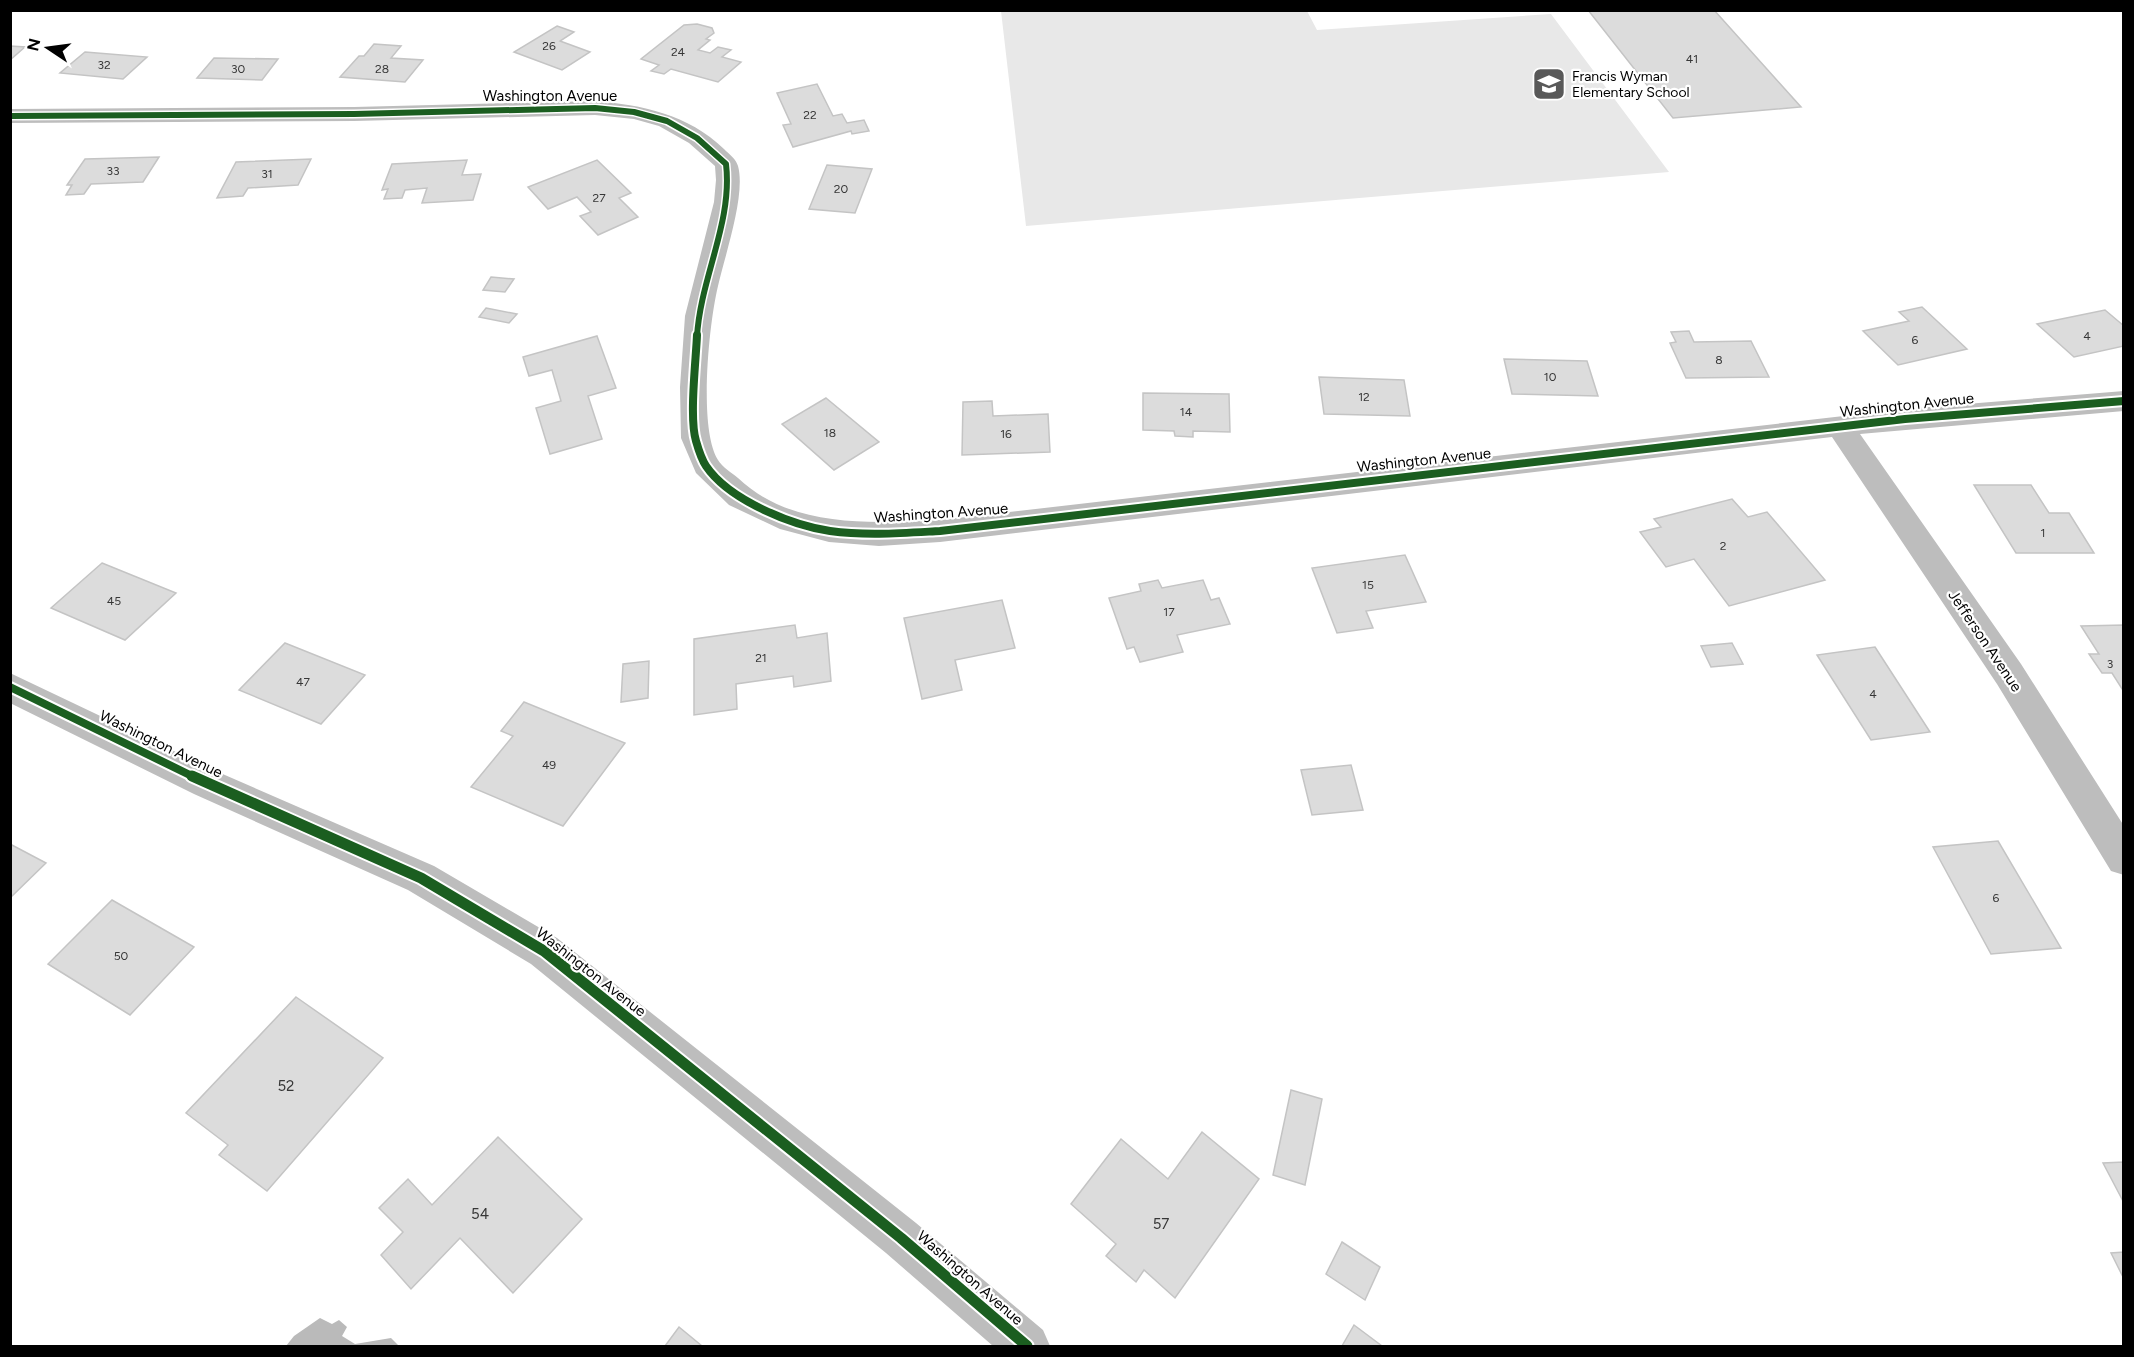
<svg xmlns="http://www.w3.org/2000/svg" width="2134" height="1357" font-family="Figtree,sans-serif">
<rect width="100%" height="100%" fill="#fff"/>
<polygon fill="#e8e8e8" points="1001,11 1307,11 1317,30 1551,14 1669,172 1026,226"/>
<polygon fill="#bababa" points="320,1318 332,1324 339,1320 347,1327 342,1336 355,1344 391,1338 399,1346 286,1346 294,1336"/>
<g fill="#dcdcdc" stroke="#c4c4c4" stroke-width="1.5">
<polygon points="1588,10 1714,10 1801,107 1673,118"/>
<polygon points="697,24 712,28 714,33 706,39 710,40 698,50 710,53 718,47 731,50 722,57 741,62 718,82 671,69 664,74 651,71 659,65 641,59 684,25"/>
<polygon points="557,26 574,32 560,41 590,52 562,70 514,52"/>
<polygon points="374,44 401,46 391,58 423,60 405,82 340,77 359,56 364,56"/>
<polygon points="10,46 25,47 10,60"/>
<polygon points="85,52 147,57 123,79 60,73"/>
<polygon points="214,58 278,59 262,80 197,78"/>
<polygon points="817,84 833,116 842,114 847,123 864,120 869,131 852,134 851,131 793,147 783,125 791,124 777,93"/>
<polygon points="159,157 143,182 91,184 84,194 66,195 72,185 67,185 85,159"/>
<polygon points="311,159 298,185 248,188 243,196 217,198 236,162"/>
<polygon points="467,160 462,175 481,174 473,200 422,203 427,188 405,190 402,198 384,199 388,189 382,190 392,164"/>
<polygon points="597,160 631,193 619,198 638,217 598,235 580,216 591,212 577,197 548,209 528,187"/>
<polygon points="827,165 872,169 855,213 809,209"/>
<polygon points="491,277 514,279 505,292 483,290"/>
<polygon points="1922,307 1967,349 1898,365 1863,331 1909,321 1899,312"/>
<polygon points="486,308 517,314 509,323 479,317"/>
<polygon points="2105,310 2124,326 2124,346 2074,357 2037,324"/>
<polygon points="1689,331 1694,342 1751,341 1769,377 1686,378 1670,343 1676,342 1671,332"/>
<polygon points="597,336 616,388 588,396 602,439 550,454 536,408 561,401 552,370 529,376 523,357"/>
<polygon points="1504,359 1587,361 1598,396 1512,394"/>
<polygon points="1319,377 1404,380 1410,416 1324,414"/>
<polygon points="1143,393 1229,394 1230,432 1193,431 1193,437 1175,436 1174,431 1143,430"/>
<polygon points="826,398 879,442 834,470 782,424"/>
<polygon points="992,401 993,416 1048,414 1050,452 962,455 963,402"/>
<polygon points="1974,485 2031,485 2049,513 2069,513 2094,553 2016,553"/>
<polygon points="1732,499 1748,517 1767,512 1825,580 1729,606 1694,559 1666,567 1640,532 1661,527 1654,519"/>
<polygon points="1405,555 1426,602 1366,611 1373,628 1337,633 1312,568"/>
<polygon points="102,563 176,593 125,640 51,608"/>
<polygon points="1158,580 1162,588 1203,580 1211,600 1219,598 1230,624 1177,635 1183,652 1140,662 1134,647 1127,649 1109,598 1141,591 1139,584"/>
<polygon points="1002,600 1015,648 955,660 962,690 922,699 904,618"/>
<polygon points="795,625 797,638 827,633 831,681 794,687 793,676 736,684 737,709 694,715 694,639"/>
<polygon points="2124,625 2124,692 2112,673 2102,673 2089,654 2099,654 2081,626"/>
<polygon points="285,643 365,675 321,724 239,690"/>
<polygon points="1732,643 1743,664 1711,667 1701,646"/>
<polygon points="1875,647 1930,732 1871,740 1817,655"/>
<polygon points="649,661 648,698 621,702 623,664"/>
<polygon points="524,702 625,743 563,826 471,787 513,736 501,731"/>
<polygon points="1351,765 1363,810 1312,815 1301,770"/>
<polygon points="1998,841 2061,948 1991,954 1933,847"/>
<polygon points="10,844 46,863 10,898"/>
<polygon points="112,900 194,947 130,1015 48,964"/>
<polygon points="296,997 383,1058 267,1191 219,1155 228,1145 186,1113"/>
<polygon points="1291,1090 1322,1099 1305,1185 1273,1175"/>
<polygon points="1202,1132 1259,1179 1175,1298 1144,1270 1136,1282 1106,1256 1116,1244 1071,1204 1121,1139 1168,1179"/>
<polygon points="498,1137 582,1219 513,1293 460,1238 411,1289 381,1255 403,1232 379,1208 408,1179 432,1205"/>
<polygon points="2124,1162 2124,1203 2103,1163"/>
<polygon points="1342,1242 1380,1267 1365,1300 1326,1274"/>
<polygon points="2124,1252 2124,1279 2111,1253"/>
<polygon points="1354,1325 1382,1346 1342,1346"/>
<polygon points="679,1327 702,1346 665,1346"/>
</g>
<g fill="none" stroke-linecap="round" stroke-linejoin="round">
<g fill="#bdbdbd" fill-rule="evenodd">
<path d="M 595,101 C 642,105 688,114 724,149 C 729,154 736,159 738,166 C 746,195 725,255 718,286 C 709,323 698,428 718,460 C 722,467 732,473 738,478 C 792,529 871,523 940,520 L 1905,409 L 2124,391 L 2124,411 L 1860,434 L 2021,664 L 2124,826 L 2124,875 L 2111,871 L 1997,684 L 1832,437 L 940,542 L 879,546 L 829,542 L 780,529 L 729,505 L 696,473 L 681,438 L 680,387 L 685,316 L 714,202 L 716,180 L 715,166 L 689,143 L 659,126 L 634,119 L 595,115 L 354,121 L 10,123 L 10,109 L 354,107 Z"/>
<polygon points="10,673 218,772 434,866 557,938 916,1223 1043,1330 1050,1346 993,1346 886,1253 531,964 408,890 194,794 10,703"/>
</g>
<defs>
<path id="cycleway-far2" d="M 10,116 L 354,114 L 595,108 L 634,112 L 667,121 L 697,138 L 726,164 C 733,222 700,279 697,337"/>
<g id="cycleway-far1">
<path d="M 697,335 C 696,360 689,418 696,441 C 698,448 702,460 706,466 C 729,500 791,525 830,531 C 866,536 904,533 940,531 L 1905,419 L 2124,401"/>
<polyline points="10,687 196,778"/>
</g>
<polyline id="cycleway" points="192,776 421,878 544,951 901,1238 1027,1346"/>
</defs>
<use href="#cycleway-far2" stroke="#fff" stroke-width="9"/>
<use href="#cycleway-far1" stroke="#fff" stroke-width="12"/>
<use href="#cycleway" stroke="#fff" stroke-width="15"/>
<use href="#cycleway-far2" stroke="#1b5e20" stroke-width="6"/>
<use href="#cycleway-far1" stroke="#1b5e20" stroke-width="8"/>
<use href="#cycleway" stroke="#1b5e20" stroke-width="11"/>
</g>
<defs>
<symbol id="school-square" viewBox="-11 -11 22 22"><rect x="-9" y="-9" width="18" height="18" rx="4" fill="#595959" stroke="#fff"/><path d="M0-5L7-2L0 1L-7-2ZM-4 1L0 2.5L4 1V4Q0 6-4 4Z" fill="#fff"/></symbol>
</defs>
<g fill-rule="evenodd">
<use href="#school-square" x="1530" y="65" width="38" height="38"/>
</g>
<g text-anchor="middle" stroke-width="4.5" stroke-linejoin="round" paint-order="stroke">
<g font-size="12" fill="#373737">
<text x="549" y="50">26</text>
<text x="678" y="56">24</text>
<text x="1692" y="63">41</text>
<text x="104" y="69">32</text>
<text x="238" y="73">30</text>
<text x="382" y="73">28</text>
<text x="810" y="119">22</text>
<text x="113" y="175">33</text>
<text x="267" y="178">31</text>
<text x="841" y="193">20</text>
<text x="599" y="202">27</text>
<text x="2087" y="340">4</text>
<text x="1915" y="344">6</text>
<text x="1719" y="364">8</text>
<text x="1550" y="381">10</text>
<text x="1364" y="401">12</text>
<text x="1186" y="416">14</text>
<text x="830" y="437">18</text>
<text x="1006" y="438">16</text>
<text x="2043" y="537">1</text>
<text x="1723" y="550">2</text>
<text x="1368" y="589">15</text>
<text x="114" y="605">45</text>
<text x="1169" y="616">17</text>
<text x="761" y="662">21</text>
<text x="2110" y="668">3</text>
<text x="303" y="686">47</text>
<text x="1873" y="698">4</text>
<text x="549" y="769">49</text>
<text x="1996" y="902">6</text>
<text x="121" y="960">50</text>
</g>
<g font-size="14" fill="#000" stroke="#fff" text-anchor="start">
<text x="1572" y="81">Francis Wyman<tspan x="1572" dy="16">Elementary School</tspan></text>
</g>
<g font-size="15" fill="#000" stroke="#fff">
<text x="550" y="101">Washington Avenue</text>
<text transform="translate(1907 405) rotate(-6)" y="5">Washington Avenue</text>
<text transform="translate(1424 460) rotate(-6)" y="5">Washington Avenue</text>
<text transform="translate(941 513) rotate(-4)" y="5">Washington Avenue</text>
<text transform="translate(1985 641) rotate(56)" y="5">Jefferson Avenue</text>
<text transform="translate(161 744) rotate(26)" y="5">Washington Avenue</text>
<text transform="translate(591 972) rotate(38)" y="5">Washington Avenue</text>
<text transform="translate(970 1278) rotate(41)" y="5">Washington Avenue</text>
</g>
<g font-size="15" fill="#373737">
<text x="286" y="1091">52</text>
<text x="480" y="1219">54</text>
<text x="1161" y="1229">57</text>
</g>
</g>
<rect width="2134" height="1357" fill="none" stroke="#000000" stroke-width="24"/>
<g transform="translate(48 48) rotate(283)" stroke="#ffffff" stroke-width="4.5" paint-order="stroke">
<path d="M0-4.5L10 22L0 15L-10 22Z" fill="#000000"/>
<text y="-9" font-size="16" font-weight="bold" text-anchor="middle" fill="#000000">N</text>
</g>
</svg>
